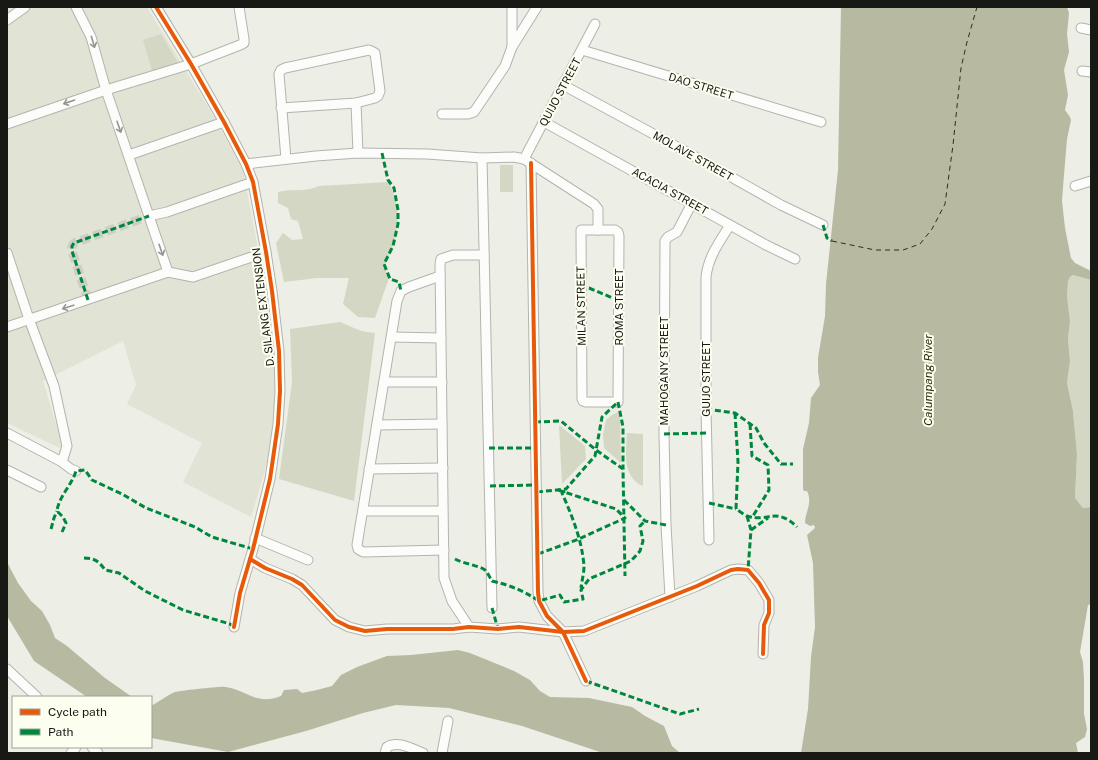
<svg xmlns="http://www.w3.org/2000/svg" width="1098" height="760" font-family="'Public Sans',sans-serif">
<rect width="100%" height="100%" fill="#edeee6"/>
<polygon fill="#e1e3d4" points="7,7 147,7 214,117 243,170 267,296 275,348 276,407 267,463 251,517 183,482 202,443 127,404 136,385 123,341 43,381 64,450 7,423"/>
<g fill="#d4d7c4">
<polygon points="161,34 178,63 152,71 143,40"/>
<rect x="500" y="165" width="13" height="27"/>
<path d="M 389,182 C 403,215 399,236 384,267 L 389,278 L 375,318 L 358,317 L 343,304 L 349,278 L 317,278 L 284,282 L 276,243 L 283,233 L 292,240 L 303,239 L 298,221 L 291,219 L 288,208 L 278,203 L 278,192 C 292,188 305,193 319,186 Z"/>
<polygon points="1073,275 1091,280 1091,507 1083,508 1075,498 1077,454 1073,411 1067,383 1070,361 1068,339 1070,321 1067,296 1068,281 1070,277"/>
<polygon points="340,322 361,331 375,333 354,501 279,479 292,382 290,329"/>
<polygon points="620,411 621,463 604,448 603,435 606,420 612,415"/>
<polygon points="559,425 585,446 586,459 562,484"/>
<path d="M 627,433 L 643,434 L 643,486 C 622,477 626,453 627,433 Z"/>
</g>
<g fill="#b7baa1">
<path d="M 841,7 L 1067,7 L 1069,13 L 1067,34 L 1069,52 L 1064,70 L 1068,95 L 1065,110 L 1070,117 L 1071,120 L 1067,139 L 1063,187 L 1062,201 L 1065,228 L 1071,258 L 1075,263 L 1091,271 L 1091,280 L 1073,275 L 1070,277 L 1068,281 L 1067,296 L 1070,321 L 1068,339 L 1070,361 L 1067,383 L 1073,411 L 1077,454 L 1075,498 L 1083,508 L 1091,507 L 1091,604 L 1088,605 L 1080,652 L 1083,662 L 1084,680 L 1084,714 L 1087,729 L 1085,737 L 1076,743 L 1078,753 L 801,753 L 808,709 L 811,657 L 815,627 L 813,563 L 807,535 L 815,528 L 814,525 L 810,526 L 805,523 C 805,512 813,503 807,491 L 804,491 L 803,489 L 803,449 L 809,423 L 811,398 L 820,385 L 818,372 L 818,358 L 825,316 L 826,284 L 838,170 Z"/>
<polygon points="7,562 18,583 31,601 42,611 50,625 55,638 67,646 105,678 132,697 87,697 34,661 7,616"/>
<path d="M 458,650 L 470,653 L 514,671 L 530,680 L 540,691 L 550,697 L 589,698 L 632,707 L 645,716 L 664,726 L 672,746 L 680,753 L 603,753 L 522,726 L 449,708 L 396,705 L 363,713 L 306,731 L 228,752 L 151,738 L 151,706 C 159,702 167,695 175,692 C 180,691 221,686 225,687 C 248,690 256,706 281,696 L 284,690 L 297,689 L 302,693 L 317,690 L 332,686 L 341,675 L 357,667 L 387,656 L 411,655 Z"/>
</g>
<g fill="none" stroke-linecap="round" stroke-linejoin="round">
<polyline stroke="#2e3106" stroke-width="1" stroke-dasharray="5 4" stroke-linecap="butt" points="832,241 875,250 903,250 920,244 932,229 945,204 953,145 961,68 967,42 977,7"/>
<polyline stroke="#cdcec6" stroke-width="9" stroke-dasharray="9 4.5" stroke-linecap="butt" points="88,300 72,251 72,246 74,243 149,216"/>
<defs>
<g id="minor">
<polyline points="156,7 191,64 224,122 246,164 253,182 266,252 272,291 279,351 280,391 278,424 270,479 253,549 240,593 234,627"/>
<polyline points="7,20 25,7"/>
<polyline points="1081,28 1091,30"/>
<polyline points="512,47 512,7"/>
<polyline points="582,50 821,122"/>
<polyline points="1082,71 1091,72"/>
<polyline points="563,85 683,150 781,205 823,225"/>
<polyline points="356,103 358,153"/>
<polyline points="281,108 356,103 375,98 378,96 380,91 375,53 369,50 285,68 281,70 279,74 286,159"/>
<polyline points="442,114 468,114 474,112 505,66 512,47 537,7"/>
<polyline points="544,122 766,245 795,259"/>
<polyline points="7,124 106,90 191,64 240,45 244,43 244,39 239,7"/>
<polyline points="129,155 224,122"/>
<polyline points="482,158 492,608"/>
<polyline points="524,159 595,24"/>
<polyline points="531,163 538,592 539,601 547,616 563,632 586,681"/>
<polyline points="246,164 316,156 358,153 427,154 482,158 514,157 524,159 594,204 598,209 598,230"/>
<polyline points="1075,186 1091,181"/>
<polyline points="149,216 167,212 253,182"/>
<polygon points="581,230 615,230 618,232 619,236 618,402 586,402 583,401 582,399"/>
<polyline points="7,253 29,319 54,386 67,446 62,462"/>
<polyline points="168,272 193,277 266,252"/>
<polyline points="440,276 409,287 401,291 397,301 357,545 358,549 363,552 444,550"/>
<polyline points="7,327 168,272 106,90 91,37 76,7"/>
<polyline points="392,337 441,338"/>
<polyline points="384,382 442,382"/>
<polyline points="377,425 442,424"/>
<polyline points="7,433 62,462 71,469 76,471"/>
<polyline points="369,469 443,468"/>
<polyline points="7,470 41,487"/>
<polyline points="363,511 442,511"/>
<polyline points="255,538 308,560"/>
<path d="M 709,540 L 706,409 L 706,277 C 708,257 720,241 730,225"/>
<polyline points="250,559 265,568 292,579 302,585 335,620 349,627 365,631 387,629 453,629 469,627 498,629 519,627 563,632 584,631 697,586 731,570 738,569 748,570 759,583 769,600 769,613 764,625 763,654"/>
<polyline points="670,597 666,525 664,434 665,241 668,237 677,232 692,203"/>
<polyline points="469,627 452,601 444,578 440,264 441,259 453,255 484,255"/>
<polyline points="7,669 37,697"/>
<polyline points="92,747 98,753"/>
<polyline points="71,753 76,747"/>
<path d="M 385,753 L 387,747 C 398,740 412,749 423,753"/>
<polyline points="442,753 448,721"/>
</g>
</defs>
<use href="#minor" stroke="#b3b4ae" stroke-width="11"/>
<use href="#minor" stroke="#fcfcfb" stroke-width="9"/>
<g stroke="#00873e" stroke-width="3" stroke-dasharray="6 3" stroke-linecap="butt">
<polyline points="382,153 388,180 394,188 398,210 398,224 393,246 384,264 390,279 399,282 401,291"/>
<polyline points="823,225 827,238 832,241"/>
<polyline points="580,287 589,288 615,299 619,299"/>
<polyline points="88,300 72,251 72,246 74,243 149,216"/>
<polyline points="618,402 623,427 623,469"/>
<polyline points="706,409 735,413 756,428 764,443 781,464 793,464"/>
<path d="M 735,413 L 738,462 L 736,509 C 739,511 743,514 747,516 C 769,523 775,506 797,527"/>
<polyline points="535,422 561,421 596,450 623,469 625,576"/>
<polyline points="750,424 752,456 768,465 769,490 753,516"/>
<polyline points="664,434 707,433"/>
<polyline points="489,448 536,448"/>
<polyline points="490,486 537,485"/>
<path d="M 565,491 L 562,493 C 572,516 582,540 584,566 C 584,573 582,580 581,588"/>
<polyline points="537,492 566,489 595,456 602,417 618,402"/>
<polyline points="624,500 645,521 666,525"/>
<polyline points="709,503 736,509"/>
<polyline points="747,516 751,530 748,570"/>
<polyline points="51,529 54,518 57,511"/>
<polyline points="751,530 768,518"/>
<path d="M 62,532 L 66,523 L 63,517 L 57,511 C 59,496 72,485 76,471 L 85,470 L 92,480 L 122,494 L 146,508 L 195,527 L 212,537 L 253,549"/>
<polyline points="538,554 579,539 625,518 616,509 558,490"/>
<path d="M 84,558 C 94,558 99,561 105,570 L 119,573 L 145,591 L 183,610 L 230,624 L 234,627"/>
<path d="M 455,559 C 464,564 478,565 485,570 C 488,573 490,578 492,581 C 512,586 522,590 539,601 L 560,595 L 564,602 L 583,599 L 581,590 L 589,579 L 631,561 L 640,551 L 643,541 L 640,526 L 645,521"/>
<polyline points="492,608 498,629"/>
<polyline points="586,681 680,714 699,709"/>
</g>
<defs>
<g id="cycleway">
<polyline points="156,7 191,64 224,122 246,164 253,182 266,252 272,291 279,351 280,391 278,424 270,479 253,549 240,593 234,627"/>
<polyline points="531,163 538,592 539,601 547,616 563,632 586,681"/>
<polyline points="250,559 265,568 292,579 302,585 335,620 349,627 365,631 387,629 453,629 469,627 498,629 519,627 563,632 584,631 697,586 731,570 738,569 748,570 759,583 769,600 769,613 764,625 763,654"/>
</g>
</defs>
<use href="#cycleway" stroke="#fcfef0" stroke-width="6"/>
<use href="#cycleway" stroke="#e8590c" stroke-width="4"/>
</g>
<defs><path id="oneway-shaft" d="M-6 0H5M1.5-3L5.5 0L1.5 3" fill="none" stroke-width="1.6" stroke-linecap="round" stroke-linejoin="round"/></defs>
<g stroke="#959593">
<use href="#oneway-shaft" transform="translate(93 42) rotate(74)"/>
<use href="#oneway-shaft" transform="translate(69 102) rotate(161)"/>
<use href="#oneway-shaft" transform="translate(119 127) rotate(71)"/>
<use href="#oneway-shaft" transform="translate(161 250) rotate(71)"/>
<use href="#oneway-shaft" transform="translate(68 307) rotate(162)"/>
</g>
<g text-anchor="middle" stroke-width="4" stroke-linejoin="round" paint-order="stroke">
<g font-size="11" fill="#181814" stroke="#fcfef0">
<text transform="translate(701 86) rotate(17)" y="4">DAO STREET</text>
<text transform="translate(560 92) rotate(-62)" y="4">QUIJO STREET</text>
<text transform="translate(693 156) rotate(29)" y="4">MOLAVE STREET</text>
<text transform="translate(670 191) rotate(29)" y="4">ACACIA STREET</text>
<text transform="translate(581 306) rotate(-91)" y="4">MILAN STREET</text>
<text transform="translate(263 307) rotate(-97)" y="4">D. SILANG EXTENSION</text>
<text transform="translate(619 307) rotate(-90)" y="4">ROMA STREET</text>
<text transform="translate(664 371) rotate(-90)" y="4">MAHOGANY STREET</text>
<text transform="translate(706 379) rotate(-90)" y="4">GUIJO STREET</text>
</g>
<g font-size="12" font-style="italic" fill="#2e3106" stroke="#fcfef0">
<text transform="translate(928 380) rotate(-90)" y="4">Calumpang River</text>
</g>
</g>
<rect width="1098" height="760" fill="none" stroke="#181814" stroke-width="16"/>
<rect x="12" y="696" width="140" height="52" fill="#fcfef0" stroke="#a1a298"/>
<rect x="20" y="709" width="20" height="6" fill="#e8590c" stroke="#a1a298"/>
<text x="48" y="716" font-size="12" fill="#181814">Cycle path</text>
<rect x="20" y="729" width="20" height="6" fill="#00873e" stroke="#a1a298"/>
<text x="48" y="736" font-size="12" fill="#181814">Path</text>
</svg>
